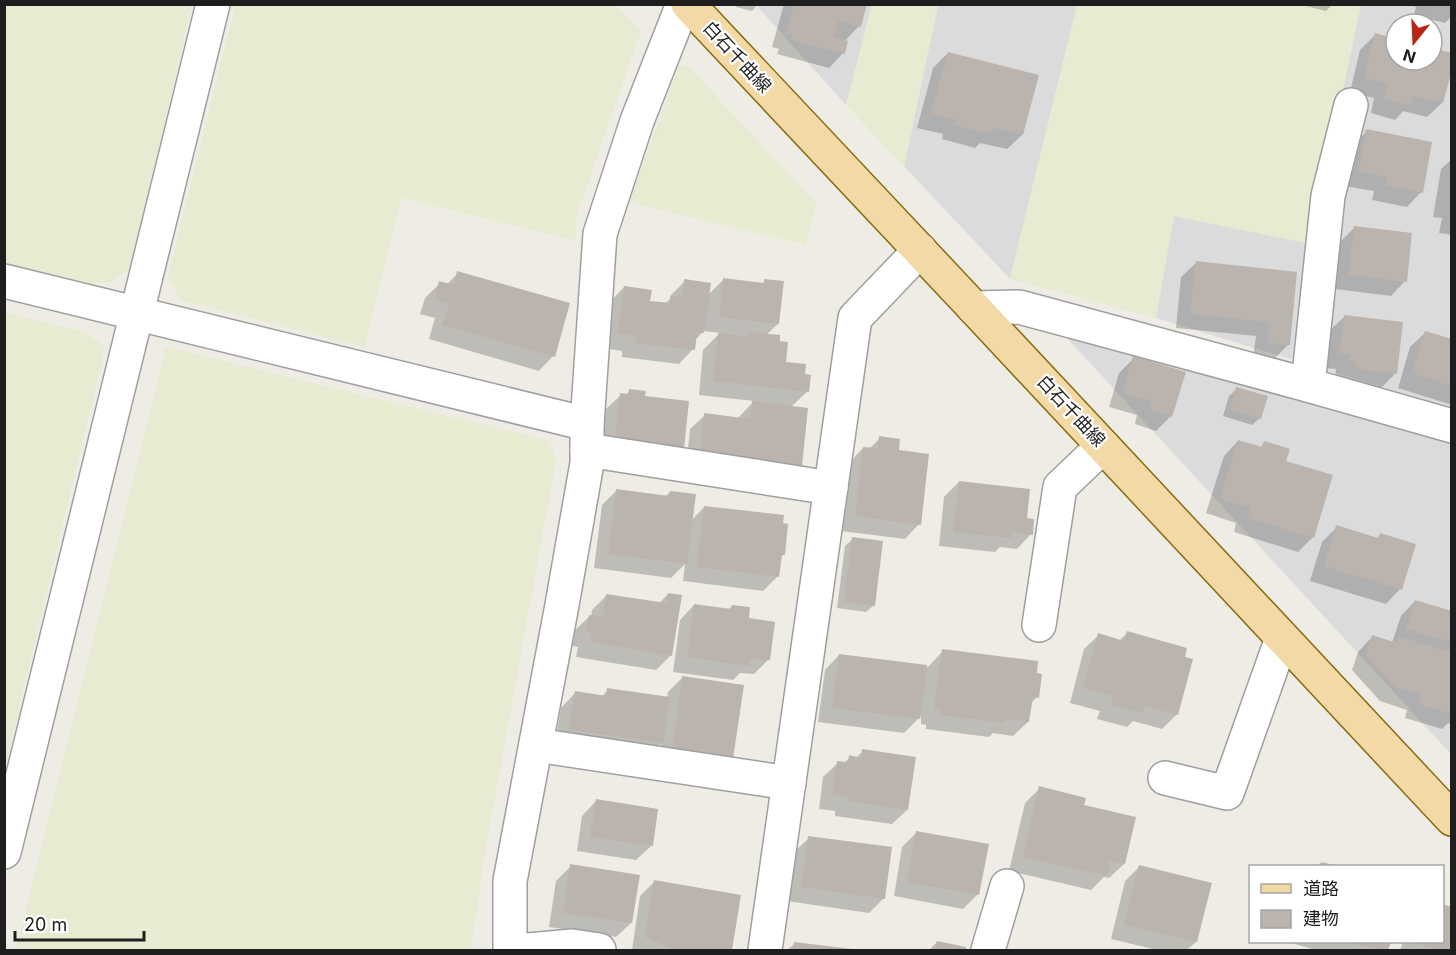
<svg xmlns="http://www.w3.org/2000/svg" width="1456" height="955" font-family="Inter,'Noto Sans JP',sans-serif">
<rect width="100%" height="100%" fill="#eeece5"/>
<g fill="#dcdbdb" fill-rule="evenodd">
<polygon points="756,5 872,5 846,105"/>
<polygon points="938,5 1077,5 1010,279 904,166"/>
<path d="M 1361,5 L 1451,5 L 1451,408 L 1156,318 L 1173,216 L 1341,95 ZM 1396,24 L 1432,24 L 1432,60 L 1396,60 Z"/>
<polygon points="1066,337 1307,399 1451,444 1451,754"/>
</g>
<g fill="#e6ebd2">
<polygon points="5,4 192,5 130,268 111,282 89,283 5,263"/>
<polygon points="235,5 616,5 641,31 577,214 575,241 401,198 365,347 182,301 168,278"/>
<polygon points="872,5 938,5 904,166 846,105"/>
<polygon points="1077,5 1361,5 1310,244 1174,216 1156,318 1010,279"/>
<polygon points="679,66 688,66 817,204 806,245 629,202"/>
<polygon points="5,312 86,332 105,347 5,767"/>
<polygon points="166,347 550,441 556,461 485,852 471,950 16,950"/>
</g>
<g fill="#0003">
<polygon points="737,4 758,4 752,11 736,7"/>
<polygon points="784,4 865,4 859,26 845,41 843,53 829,68 777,54 779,49 772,47"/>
<polygon points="1298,4 1333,4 1326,11"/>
<polygon points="1405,4 1452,4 1452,16 1445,23 1414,15 1416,7"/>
<polygon points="1375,35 1396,40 1396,60 1432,60 1432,49 1442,103 1427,117 1403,111 1395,120 1371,113 1374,98 1350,92 1360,50"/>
<polygon points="948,53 1022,135 1007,149 980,143 975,148 942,139 943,134 917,128 933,68"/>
<polygon points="1367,131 1421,192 1407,207 1372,200 1374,191 1344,186 1352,146"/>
<polygon points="1452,159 1452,235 1439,233 1442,218 1433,217 1441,169"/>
<polygon points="1355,227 1405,281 1391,296 1335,289 1340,242"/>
<polygon points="1196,263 1296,273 1289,344 1274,359 1253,357 1256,336 1176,328 1181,277"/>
<polygon points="458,273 553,356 539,371 429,339 435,318 420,314 425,298 440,283 446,285"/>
<polygon points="724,279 762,284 765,281 778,324 766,335 784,364 803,376 808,391 791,407 801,465 786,480 686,468 690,429 705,415 738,418 754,401 699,395 703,350 720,333 704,331 694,341 693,349 679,364 622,357 622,351 604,348 610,302 624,287 649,302 665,304 670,299 670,296 685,281 708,295"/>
<polygon points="1344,317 1395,374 1381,388 1342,384 1343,377 1335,376 1336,369 1325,368 1329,331"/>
<polygon points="1425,333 1452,341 1452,405 1398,388 1410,347"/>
<polygon points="1134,358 1171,416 1156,431 1135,424 1137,415 1109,407 1119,373"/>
<polygon points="1237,389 1260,418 1252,425 1223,416 1229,396"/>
<polygon points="630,391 643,397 688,403 601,449 606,409 621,395 625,395"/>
<polygon points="880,438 897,451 919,524 905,539 841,531 849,463 863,448 869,449"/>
<polygon points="1238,441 1260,448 1264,443 1284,462 1313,537 1298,552 1234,532 1236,523 1206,513 1224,456"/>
<polygon points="959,482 1025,519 1031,534 1017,549 1000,547 995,552 939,546 944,497"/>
<polygon points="616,491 665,497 670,492 691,521 704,507 783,554 780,558 778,576 763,591 683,581 685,564 671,578 594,568 602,505"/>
<polygon points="1337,527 1376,539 1380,535 1400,589 1386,604 1310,581 1322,542"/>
<polygon points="853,539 874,605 866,612 837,608 845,546"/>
<polygon points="668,594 671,655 656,670 576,657 578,647 572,646 574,631 589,617 591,617 592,610 607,595 659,603"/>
<polygon points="1415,601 1452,613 1452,724 1448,723 1442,729 1405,718 1407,710 1380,701 1352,670 1358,652 1372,637 1392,643 1401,616"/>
<polygon points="694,605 728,610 732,606 747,620 768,660 754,674 740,673 733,680 673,672 680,620"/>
<polygon points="1127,633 1177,714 1162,729 1133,721 1127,727 1097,719 1100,711 1070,703 1084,649 1099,635 1119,641"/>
<polygon points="943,651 1037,697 1030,704 1028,722 1013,736 993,733 989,737 926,729 926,725 921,724 921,716 904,733 818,722 825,670 839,655 928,667"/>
<polygon points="682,678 742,686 658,765 661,744 647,757 555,744 561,708 575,693 601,697 608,690 667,698 668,692"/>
<polygon points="863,751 907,810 892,824 835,816 835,811 819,809 823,777 838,763 844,763 850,757 856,758"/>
<polygon points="1040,788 1082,806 1124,864 1109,878 1104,877 1091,890 1009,871 1025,803"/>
<polygon points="596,801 651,846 636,860 577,851 582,816"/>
<polygon points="917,832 978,894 963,909 894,896 902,847"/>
<polygon points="809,838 884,898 869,913 787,901 794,852"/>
<polygon points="1322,862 1338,866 1317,866"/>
<polygon points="571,866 631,923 616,937 549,927 556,881"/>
<polygon points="1139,867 1196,942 1187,950 1157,950 1111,939 1125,881"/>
<polygon points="655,881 740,896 731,950 632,950 640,896"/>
<polygon points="1452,909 1452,950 1400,950 1403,942 1442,942"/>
<polygon points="937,942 965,949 964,950 929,950"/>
<polygon points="1288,942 1389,942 1387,950 1316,950"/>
<polygon points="794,944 852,950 787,950"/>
</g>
<g fill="#bbb4ae">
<polygon points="794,4 867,4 861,27 838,21 834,37 848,41 845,54 791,40 792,34 786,33"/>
<polygon points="1375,33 1396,39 1396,60 1432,60 1432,48 1452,53 1452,70 1443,103 1414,96 1411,106 1384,99 1388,83 1364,78"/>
<polygon points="948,52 1039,75 1023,135 992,128 991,134 955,125 957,120 931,113"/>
<polygon points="1366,129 1432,142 1423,193 1386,185 1388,177 1358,172"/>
<polygon points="1354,226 1412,233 1407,282 1349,275"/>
<polygon points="1196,261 1297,272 1290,345 1267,343 1269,322 1190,314"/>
<polygon points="457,271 570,303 555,357 442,325 449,304 434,300 439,281 454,285"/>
<polygon points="723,278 764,283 764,279 784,281 779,324 719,317"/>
<polygon points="684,279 711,283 704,333 697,332 695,350 635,343 636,336 618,334 624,286 652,290 650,301 671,303 671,296 683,297"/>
<polygon points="1344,315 1403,322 1397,374 1356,369 1357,362 1349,361 1350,355 1339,353"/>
<polygon points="1425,331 1452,339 1452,386 1412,373"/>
<polygon points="749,332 780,335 780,341 788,342 786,362 806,364 805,374 811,375 809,392 713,381 718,333 749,337"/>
<polygon points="1133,356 1186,372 1172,417 1149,409 1151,401 1123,392"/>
<polygon points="1236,387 1268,396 1261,419 1230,409"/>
<polygon points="629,389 646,391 645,396 689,401 684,449 620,441 621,436 615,435 620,393 628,394"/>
<polygon points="752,401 808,408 802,466 700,454 704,413 750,419"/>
<polygon points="879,436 900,439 899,450 929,454 921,525 855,516 863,447 878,448"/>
<polygon points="1238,440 1262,447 1264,441 1290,449 1286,461 1333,475 1314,538 1248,518 1250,508 1220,499"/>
<polygon points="959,481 1030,489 1027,518 1034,519 1033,535 1011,532 1011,538 953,532"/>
<polygon points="616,489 669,496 670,491 696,494 687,564 608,554"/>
<polygon points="704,506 784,515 783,523 788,524 785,555 782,555 779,577 697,567"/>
<polygon points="1336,525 1378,538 1380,533 1416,544 1402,590 1324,566"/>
<polygon points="852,537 883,541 875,606 844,601"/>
<polygon points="668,593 682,595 672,656 590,642 592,633 586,632 589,615 603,617 606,594 666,603"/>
<polygon points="1415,600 1452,611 1452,643 1406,629"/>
<polygon points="694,604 731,609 732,605 750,607 749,618 775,622 770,660 750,658 749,666 687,657"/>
<polygon points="1127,631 1187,648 1185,657 1193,659 1178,715 1145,706 1143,713 1111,705 1113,696 1083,688 1098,633 1124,641"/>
<polygon points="1372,635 1397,643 1399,637 1452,652 1452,714 1419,704 1421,695 1395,687 1366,655"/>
<polygon points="942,649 1038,661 1037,673 1042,674 1039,698 1033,697 1029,722 1006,719 1005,723 939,715 940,711 934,709"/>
<polygon points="839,654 927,665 920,719 832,708"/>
<polygon points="682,676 744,685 733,759 672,751"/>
<polygon points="607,688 670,697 663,743 569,730 575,691 606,696"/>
<polygon points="862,749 916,757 908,810 849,801 849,797 832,795 837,761 848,762 849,755 861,758"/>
<polygon points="1039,786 1086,798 1084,805 1136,817 1125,864 1110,861 1107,876 1023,857"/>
<polygon points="596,799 658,809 653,846 590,837"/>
<polygon points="916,831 989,844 979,895 907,882"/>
<polygon points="808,836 892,847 885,899 801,887"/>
<polygon points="570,864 640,875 632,923 563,913"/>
<polygon points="1139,865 1212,883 1197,942 1124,925"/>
<polygon points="654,880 741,895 732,950 675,950 645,937"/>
<polygon points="1442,904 1452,907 1452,950 1438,950 1412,942 1442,942"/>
<polygon points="937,941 966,947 966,950 934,950"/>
<polygon points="794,942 852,949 852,950 793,950"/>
<polygon points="1350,942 1391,942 1388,950 1378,950"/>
</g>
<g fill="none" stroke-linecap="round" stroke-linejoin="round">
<defs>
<g id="minor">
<polyline points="4,281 587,424"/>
<polyline points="974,308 1019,307 1308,385 1452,426"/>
<polyline points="1308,385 1328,196 1351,105"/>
<polyline points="587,450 831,488"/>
<polyline points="1039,625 1060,487 1103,446"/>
<polyline points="536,745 789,783"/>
<polyline points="1165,778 1227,793 1282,638"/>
<polyline points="4,852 213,4"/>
<polyline points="510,950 510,881 562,605 587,463 587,424 600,234 637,121 683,4"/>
<polyline points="528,950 572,946 599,950"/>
<polyline points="765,950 855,318 920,250"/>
<polyline points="988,950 1007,886"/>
</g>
<polyline id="major" points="688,4 974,308 1452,819"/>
</defs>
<use href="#minor" stroke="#9f9f9f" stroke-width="36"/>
<use href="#major" stroke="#886d0f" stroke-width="36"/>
<use href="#minor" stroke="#fff" stroke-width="33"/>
<use href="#major" stroke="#f2d9a5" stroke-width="33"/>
</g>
<g text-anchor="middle" stroke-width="4.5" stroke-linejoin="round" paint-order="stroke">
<g font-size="18" fill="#1e1e1e" stroke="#fff">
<text transform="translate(737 57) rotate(47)" y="6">白石千曲線</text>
<text transform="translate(1071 411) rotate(47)" y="6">白石千曲線</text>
</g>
</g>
<rect width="1456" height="955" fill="none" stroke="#1e1e1e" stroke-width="12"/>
<rect x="1249" y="865" width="195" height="78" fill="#ffffff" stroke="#a5a5a5" stroke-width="1.5"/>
<rect x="1261" y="884" width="30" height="9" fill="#f2d9a5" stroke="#a5a5a5" stroke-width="1.5"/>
<text x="1303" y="895" font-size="18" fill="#1e1e1e">道路</text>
<rect x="1261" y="910" width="30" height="18" fill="#bbb4ae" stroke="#a5a5a5" stroke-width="1.5"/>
<text x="1303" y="925" font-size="18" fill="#1e1e1e">建物</text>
<g transform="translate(1414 42) rotate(198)"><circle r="28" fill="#ffffff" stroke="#a5a5a5" stroke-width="1.5"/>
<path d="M0-4.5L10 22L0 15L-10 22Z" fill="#b72614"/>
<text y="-9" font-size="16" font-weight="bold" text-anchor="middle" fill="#1e1e1e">N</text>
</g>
<path d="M15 931v9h129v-9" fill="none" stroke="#1e1e1e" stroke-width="3"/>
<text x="24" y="931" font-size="18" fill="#1e1e1e" stroke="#ffffff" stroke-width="4.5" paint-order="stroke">20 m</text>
</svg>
